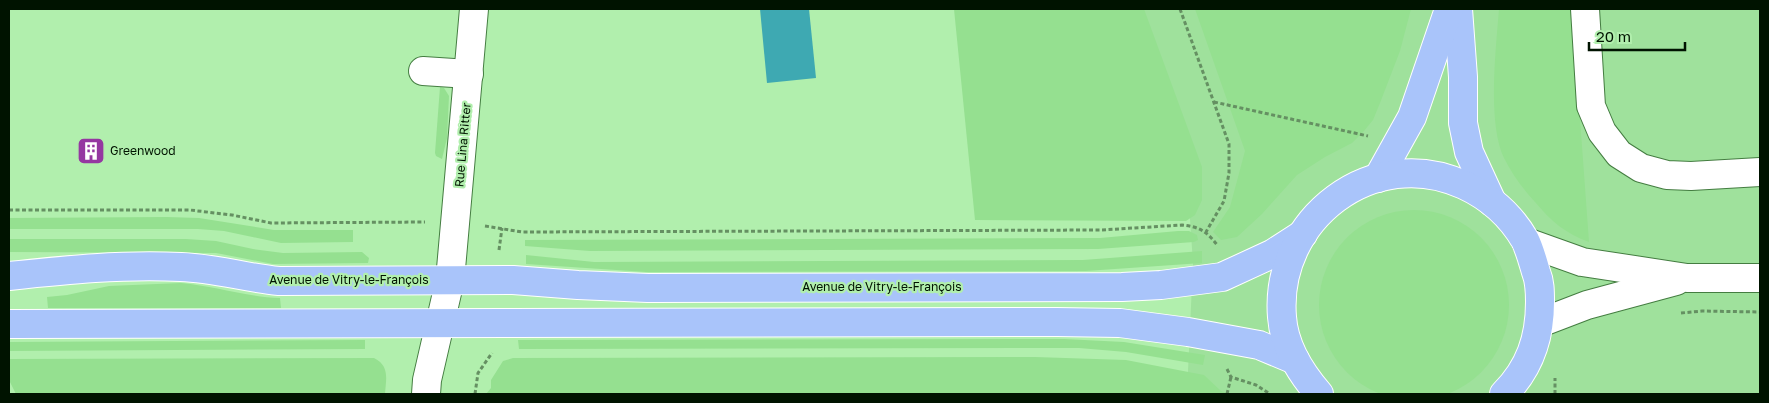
<svg xmlns="http://www.w3.org/2000/svg" width="1769" height="403" font-family="'Golos Text',sans-serif">
<rect width="100%" height="100%" fill="#b1efad"/>
<polygon fill="#9fe19c" points="1129,9 1760,9 1760,394 1188,394 1187,393 1193,263 1187,175"/>
<g fill="#95e090">
<polygon points="954,9 1144,9 1202,167 1202,200 1195,215 1186,221 975,220"/>
<polygon points="1195,9 1411,9 1400,51 1380,103 1373,120 1364,131 1352,143 1325,157 1297,175 1262,214 1237,237 1221,240 1213,232 1230,207 1245,151"/>
<path d="M 1499,9 L 1572,9 L 1589,242 C 1566,234 1551,221 1535,202 C 1523,189 1512,174 1504,158 C 1487,123 1496,48 1499,9 Z"/>
<polygon points="440,87 444,88 449,96 447,138 442,159 436,156 435,153"/>
<circle cx="1414" cy="305" r="95"/>
<polygon points="167,217 199,218 274,230 353,230 353,242 281,243 224,231 198,229 9,229 9,218"/>
<polygon points="1178,231 1189,231 1197,235 1198,240 1194,242 1098,249 590,251 525,246 525,240 1100,238"/>
<polygon points="9,239 186,239 216,241 253,249 283,253 362,252 369,258 368,263 273,264 216,253 9,252"/>
<polygon points="1202,251 1202,263 1086,271 646,272 526,264 526,255 594,262 1083,260"/>
<path d="M 181,283 C 214,286 247,297 280,298 L 281,308 L 48,308 L 47,297 L 67,295 L 109,286 Z"/>
<polygon points="1064,339 1124,342 1205,355 1203,365 1126,352 1079,348 519,349 518,340"/>
<polygon points="365,340 365,349 9,351 9,342"/>
<polygon points="1035,357 1126,360 1204,375 1221,391 1229,394 486,394 491,388 491,380 503,361 513,358"/>
<path d="M 374,358 C 390,366 386,379 385,394 L 16,394 L 9,380 L 9,359 Z"/>
</g>
<polygon fill="#3ea9b2" points="760,9 809,9 816,78 767,83"/>
<g fill="none" stroke-linecap="round" stroke-linejoin="round">
<defs>
<g id="minor">
<polyline points="1585,9 1591,106 1602,132 1619,154 1641,168 1667,175 1691,176 1760,172"/>
<polyline points="423,71 469,74"/>
<polyline points="1526,242 1582,262 1687,278 1760,278"/>
<polyline points="1540,323 1587,305 1676,281"/>
<polyline points="426,394 427,380 450,280 474,9"/>
</g>
<g id="major">
<polyline points="1458,9 1463,77 1463,123 1469,152 1492,202"/>
<polyline points="1378,178 1412,117 1449,9"/>
<path d="M 9,276 C 66,270 123,264 181,267 C 214,268 246,278 279,281 L 513,280 L 578,285 L 648,288 L 1122,287 L 1161,285 L 1222,277 L 1272,254 L 1303,234"/>
<polyline points="9,324 1057,322 1120,323 1188,332 1259,345 1295,360"/>
<path d="M 1319,394 C 1300,372 1284,347 1282,317 C 1274,219 1373,143 1464,185 C 1490,197 1511,216 1525,240 C 1530,250 1533,262 1536,272 C 1540,282 1540,291 1540,302 C 1540,338 1530,368 1504,394"/>
</g>
</defs>
<use href="#minor" stroke="#447d41" stroke-width="30"/>
<use href="#major" stroke="#fff" stroke-width="30"/>
<g stroke="#659062" stroke-width="3" stroke-dasharray="4 2.5" stroke-linecap="butt">
<polyline points="1180,9 1229,144 1229,173 1224,201 1206,232"/>
<polyline points="1214,102 1368,136"/>
<polyline points="9,210 190,210 232,215 271,223 425,222"/>
<path d="M 485,226 L 522,232 L 1101,230 L 1182,225 C 1201,227 1207,232 1218,246"/>
<polyline points="499,250 502,228"/>
<polyline points="1681,313 1702,311 1760,312"/>
<polyline points="1227,369 1231,377 1256,385 1270,394"/>
<polyline points="475,394 478,373 492,353"/>
<polyline points="1227,394 1231,377"/>
<polyline points="1555,394 1555,378"/>
</g>
<use href="#minor" stroke="#fff" stroke-width="28"/>
<use href="#major" stroke="#a9c4fa" stroke-width="28"/>
</g>
<defs>
<symbol id="building-square" viewBox="-11 -11 22 22"><rect x="-9" y="-9" width="18" height="18" rx="4" fill="#9537a1" stroke="#b1efad"/><path d="M-4-6H4V6H1V3H-1V6H-4ZM-2.5-4.3h1.7v1.8h-1.7ZM.8-4.3h1.7v1.8H.8ZM-2.5-1h1.7V.8h-1.7ZM.8-1h1.7V.8H.8Z" fill="#fff"/></symbol>
</defs>
<g fill-rule="evenodd">
<use href="#building-square" x="75" y="135" width="32" height="32"/>
</g>
<g text-anchor="middle" stroke-width="4.5" stroke-linejoin="round" paint-order="stroke">
<g font-size="12" fill="#001300" stroke="#b1efad">
<text transform="translate(463 145) rotate(-85)" y="4">Rue Lina Ritter</text>
<text x="349" y="284">Avenue de Vitry-le-François</text>
<text x="882" y="291">Avenue de Vitry-le-François</text>
</g>
<g font-size="12" fill="#001300" stroke="#b1efad" text-anchor="start">
<text x="110" y="155">Greenwood</text>
</g>
</g>
<rect width="1769" height="403" fill="none" stroke="#001300" stroke-width="20"/>
<path d="M1589 42v8h96v-8" fill="none" stroke="#001300" stroke-width="2.5"/>
<text x="1596" y="42" font-size="15" fill="#001300" stroke="#b1efad" stroke-width="4" paint-order="stroke">20 m</text>
</svg>
